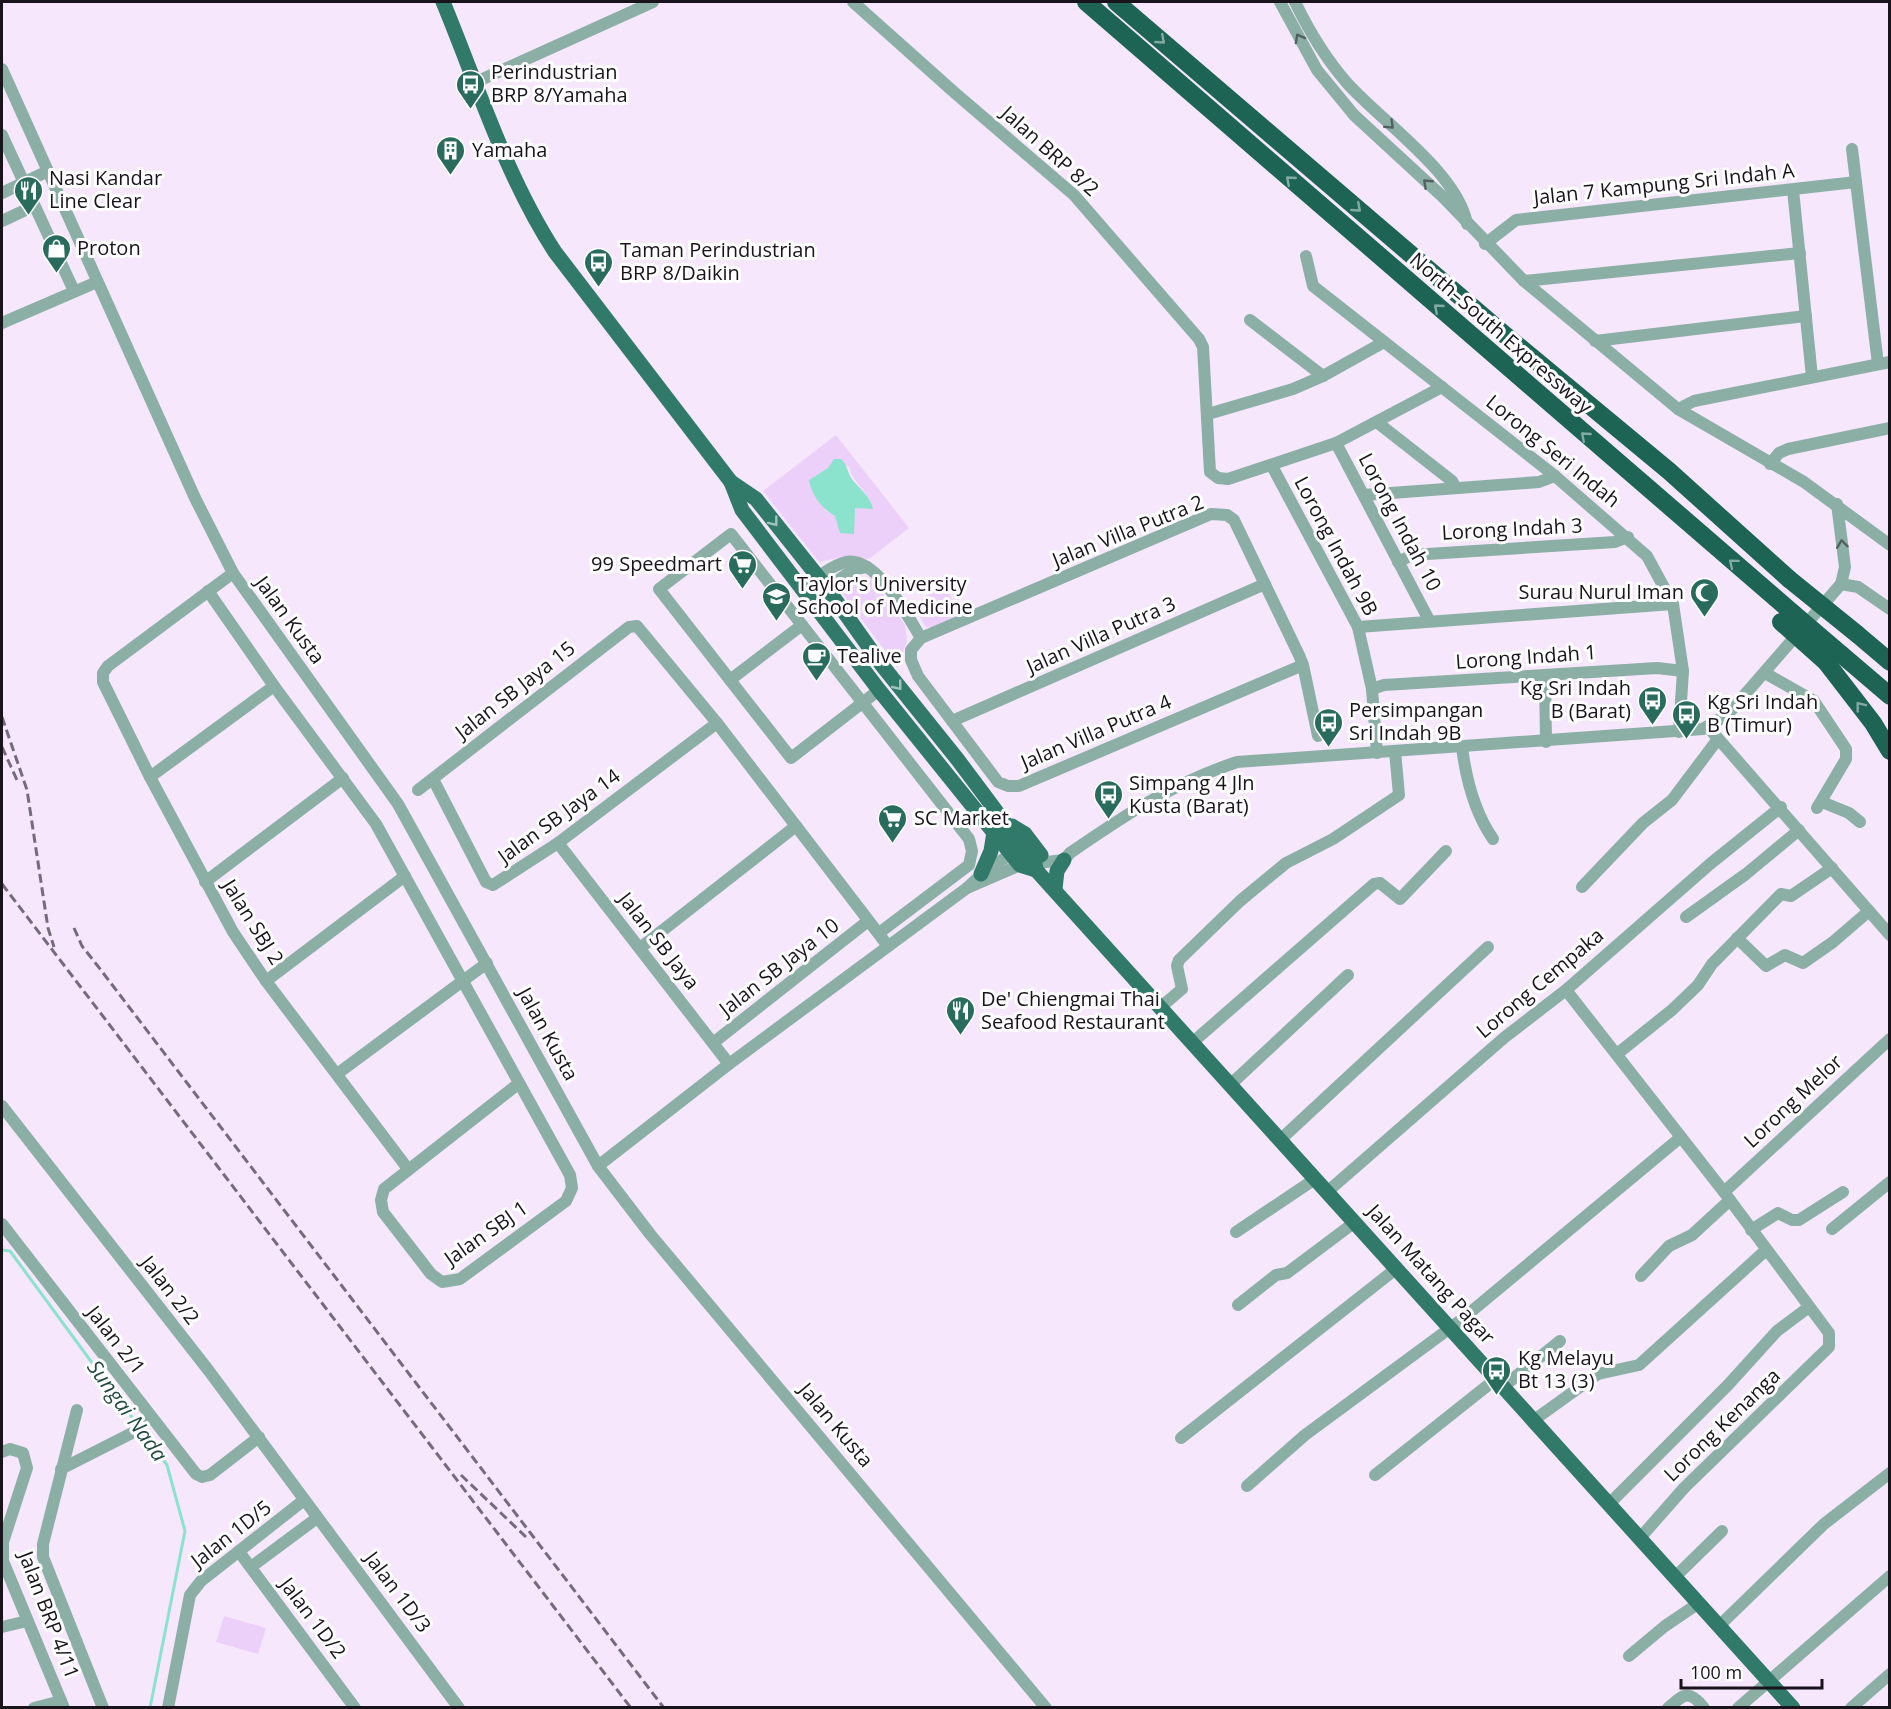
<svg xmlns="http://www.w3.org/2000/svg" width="1891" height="1709" font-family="'Open Sans',sans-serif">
<rect width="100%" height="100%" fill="#f6e7fd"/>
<g fill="#ecd0fa" fill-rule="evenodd">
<path d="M 836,435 L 909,528 L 869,559 L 842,557 L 819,562 L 763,491 ZM 834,459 L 849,467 C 852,483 870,491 872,509 L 855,508 L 835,516 L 826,511 L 809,480 L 828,468 Z"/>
<polygon points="855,577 871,578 905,625 907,642 897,667 842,593 844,586"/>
<polygon points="944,584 963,618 938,629 926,627 913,606"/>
<polygon points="224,1616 266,1628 258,1654 216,1642"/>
</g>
<path fill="#8be2cd" d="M 834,459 L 841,459 C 847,465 847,469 850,476 C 857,488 870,494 873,509 L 855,508 L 854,534 L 840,533 L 835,516 C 822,509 811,494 809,480 L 828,468 Z"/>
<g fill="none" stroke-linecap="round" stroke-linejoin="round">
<g stroke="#8be2cd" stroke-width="3">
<polyline points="2,1250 10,1251 137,1424"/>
<polyline points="141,1429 167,1465 185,1531 150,1708"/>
</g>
<g stroke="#8cafa5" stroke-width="12">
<polyline points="853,2 955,93 1074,195 1199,339 1203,347 1210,472 1218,478 1228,479 1336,443 1442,387"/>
<polyline points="1280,2 1317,70 1354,115 1443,197 1524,281 1678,409 1804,482 1890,545"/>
<path d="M 1295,2 C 1309,31 1326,59 1347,83 C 1382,122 1458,173 1467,224"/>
<polyline points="2,69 195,498 233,573 398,804 598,1166 650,1234 1046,1708"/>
<polyline points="476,82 653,2"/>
<polyline points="2,135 74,291"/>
<polyline points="1852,149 1878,364"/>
<polyline points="1793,190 1812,377"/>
<polyline points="2,193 48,171"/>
<polyline points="2,221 34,206"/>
<polyline points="1485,244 1516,220 1856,182"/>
<polyline points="1306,256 1313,286 1555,476 1647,556 1673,604 1683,671 1679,732"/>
<polyline points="1524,281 1800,253"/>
<polyline points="1250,320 1323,376"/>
<polyline points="2,323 97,282"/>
<polyline points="1595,341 1806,316"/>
<polyline points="1678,409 1694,401 1890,362"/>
<polyline points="1208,414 1293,389 1323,376 1384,342"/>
<polyline points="1378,423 1452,481 1456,488"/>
<polyline points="1336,443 1429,620"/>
<polyline points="1770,464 1779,453 1788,449 1890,428"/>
<polyline points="1272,466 1358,627 1372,689 1377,753"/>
<polyline points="1364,495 1539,482 1555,476"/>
<polyline points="1398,562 1412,555 1615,542 1628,537"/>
<polyline points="233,573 108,666 103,673 103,682 150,777 233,932 266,981 408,1169"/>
<polyline points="1841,584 1858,587 1890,609"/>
<path d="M 803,589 C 816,579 830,566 846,562 C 877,556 908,617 921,638"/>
<polyline points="208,591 274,686 376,824 570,1175 572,1188 566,1201 460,1279 442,1282 431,1274 383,1212 381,1200 384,1189 518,1084"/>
<polyline points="811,599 853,570 867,567"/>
<polyline points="1358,627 1673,604"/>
<polyline points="1303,665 1019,786 1008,786 998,782 918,676 911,660 911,650 921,638 1211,514 1227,515 1234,520 1299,655 1303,665 1318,736"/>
<polyline points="1765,673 1814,701 1846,749 1846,759 1817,808"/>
<polyline points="1545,675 1546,742"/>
<polyline points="730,680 802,625"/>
<polyline points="1372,689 1384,685 1657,668 1683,671"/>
<path d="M 879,690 L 791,758 L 659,589 L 731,534 C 810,636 889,738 969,839 L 972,851 L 969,865 L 879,933"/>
<polyline points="952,721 1265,584"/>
<polyline points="1708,727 1890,935"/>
<path d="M 1462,747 C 1466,779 1475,813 1493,839"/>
<polyline points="150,777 274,686"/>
<polyline points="433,779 486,882 493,885 558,843 717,723"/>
<polyline points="418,790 629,627 637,626 717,723 888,946"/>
<polyline points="1822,802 1849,813 1860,822"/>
<polyline points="558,843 729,1064"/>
<polyline points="205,882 343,778"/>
<polyline points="1582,887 1643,823 1672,800 1718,739"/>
<path d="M 967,888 L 1020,865 L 1064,860 L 1070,853 C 1125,815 1173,783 1237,762 L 1703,729 L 1728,714 L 1841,584 L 1845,567 L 1837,504"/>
<polyline points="1686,917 1746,874 1799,830"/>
<polyline points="1737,938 1766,966 1785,955 1803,963 1833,942 1869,911"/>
<polyline points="640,948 796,826"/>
<polyline points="266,981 405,876"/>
<polyline points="1566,990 1724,1192 1829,1333 1829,1347 1684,1488 1640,1538"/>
<polyline points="1161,1007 1182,989 1177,966 1179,960 1240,901 1286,863 1333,839 1399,795 1395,751"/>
<polyline points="1193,1042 1374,884 1380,883 1400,899 1446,851"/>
<polyline points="713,1043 868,921"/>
<polyline points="1617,1054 1672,1010 1698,985 1712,964 1781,894 1791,896 1832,868"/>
<polyline points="337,1074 487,963"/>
<polyline points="1230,1085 1348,975"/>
<polyline points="2,1106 209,1371 459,1708"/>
<polyline points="1280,1140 1488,947"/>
<path d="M 598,1166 L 729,1064 L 967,888 C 981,875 999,857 1018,854"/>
<polyline points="1327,1192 1505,1037 1566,990 1710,864 1781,807"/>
<polyline points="1724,1192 1890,1039"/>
<polyline points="2,1224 196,1474 202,1477 210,1475 259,1437"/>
<polyline points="1832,1229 1890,1182"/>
<polyline points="1751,1230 1778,1213 1792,1220 1799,1220 1843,1192"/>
<polyline points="1236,1232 1315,1179"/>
<polyline points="1641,1276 1669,1246 1692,1235 1730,1200"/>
<polyline points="1238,1305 1276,1275 1287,1273 1355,1222"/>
<polyline points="1504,1386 1560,1341"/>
<polyline points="77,1410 43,1544 43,1557 103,1708"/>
<polyline points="1534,1420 1598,1374 1639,1365 1765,1251"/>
<polyline points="1181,1438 1397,1268"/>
<polyline points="2,1452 10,1449 23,1453 27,1468 3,1542 3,1561 64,1708"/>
<polyline points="61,1469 134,1432 151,1418"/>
<polyline points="1375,1475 1497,1378"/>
<polyline points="1247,1486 1305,1435 1461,1320 1681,1137"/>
<polyline points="1610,1503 1728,1385 1777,1331 1809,1307"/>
<polyline points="240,1553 355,1708"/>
<polyline points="251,1567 317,1518"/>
<polyline points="1675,1577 1722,1531"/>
<polyline points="1719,1626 1824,1524 1890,1473"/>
<polyline points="2,1627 27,1621"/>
<polyline points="1629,1656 1665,1626 1699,1603"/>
<polyline points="34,1708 61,1701"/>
<polyline points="168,1708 190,1595 201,1581 304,1500"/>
<path d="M 1668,1708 C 1684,1694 1689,1689 1704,1708"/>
<polyline points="1738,1708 1890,1576"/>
<polyline points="1851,1708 1890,1674"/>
</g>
<g stroke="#317a6a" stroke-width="15">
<path d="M 443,2 C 477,84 506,177 555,252 L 731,482 L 756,499 L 827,588 L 881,664 L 958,760 L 1035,863 L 1036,870"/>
<polyline points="731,482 742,510 879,690 1020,865 1036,870"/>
<polyline points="1012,826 1025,834 1041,855"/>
<polyline points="1036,870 1793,1708"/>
<polyline points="981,874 991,851 994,832"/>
<polyline points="1055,889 1057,871 1064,860"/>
</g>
<g stroke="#1e6455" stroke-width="18">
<polyline points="1086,2 1794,614"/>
<polyline points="1116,2 1505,335 1669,471 1789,579"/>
<polyline points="1857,634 1890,662"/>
<polyline points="1842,655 1890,696"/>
<polyline points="1826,662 1873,723 1890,751"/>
</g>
<g stroke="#756b7a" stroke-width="3" stroke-dasharray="9 4.5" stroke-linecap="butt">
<polyline points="2,717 27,790 48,928 54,947"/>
<polyline points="2,747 17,780"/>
<polyline points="2,884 631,1708"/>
<polyline points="74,928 82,946 97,965 664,1708"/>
<polyline points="461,1475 526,1537"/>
</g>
<g stroke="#1e6455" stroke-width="18">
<polyline points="1789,579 1857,634"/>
<polyline points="1794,614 1842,655"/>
<polyline points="1781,622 1826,662"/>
</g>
</g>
<defs><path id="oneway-chevron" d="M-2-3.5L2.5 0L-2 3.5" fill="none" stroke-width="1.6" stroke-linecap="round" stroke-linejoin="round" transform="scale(1.5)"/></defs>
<g stroke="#526160">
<use href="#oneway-chevron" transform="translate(1299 38) rotate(-119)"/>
<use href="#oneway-chevron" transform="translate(1390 125) rotate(44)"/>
<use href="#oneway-chevron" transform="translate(1427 183) rotate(-137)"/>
<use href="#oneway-chevron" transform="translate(1842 544) rotate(-97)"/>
</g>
<g stroke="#83aaa2">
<use href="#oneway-chevron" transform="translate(1161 40) rotate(41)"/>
<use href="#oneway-chevron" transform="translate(1290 180) rotate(-139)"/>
<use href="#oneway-chevron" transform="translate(1357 208) rotate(41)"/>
<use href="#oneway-chevron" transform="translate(1438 308) rotate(-139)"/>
<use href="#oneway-chevron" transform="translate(1585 436) rotate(-139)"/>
<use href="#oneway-chevron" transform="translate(1733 563) rotate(-140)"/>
<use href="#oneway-chevron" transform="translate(1860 706) rotate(-128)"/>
</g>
<g stroke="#a2c3bc">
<use href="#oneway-chevron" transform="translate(774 522) rotate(52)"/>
<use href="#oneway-chevron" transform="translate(898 686) rotate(51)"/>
</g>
<defs>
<symbol id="bus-pin" viewBox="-11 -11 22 30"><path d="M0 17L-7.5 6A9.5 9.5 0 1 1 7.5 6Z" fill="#296c5e" stroke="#fff"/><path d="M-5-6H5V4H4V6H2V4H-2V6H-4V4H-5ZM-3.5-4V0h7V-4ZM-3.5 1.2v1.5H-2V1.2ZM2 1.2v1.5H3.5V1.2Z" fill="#fff"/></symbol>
<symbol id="building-pin" viewBox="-11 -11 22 30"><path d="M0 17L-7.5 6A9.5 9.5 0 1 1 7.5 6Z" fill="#296c5e" stroke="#fff"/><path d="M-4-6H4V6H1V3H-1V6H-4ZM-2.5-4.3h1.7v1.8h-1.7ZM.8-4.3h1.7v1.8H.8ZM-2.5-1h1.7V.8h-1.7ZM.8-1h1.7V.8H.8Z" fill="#fff"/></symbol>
<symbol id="restaurant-pin" viewBox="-11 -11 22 30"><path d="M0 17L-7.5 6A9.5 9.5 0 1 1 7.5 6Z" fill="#296c5e" stroke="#fff"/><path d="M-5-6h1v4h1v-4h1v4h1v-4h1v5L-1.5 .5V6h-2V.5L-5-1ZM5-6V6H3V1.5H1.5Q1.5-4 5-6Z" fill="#fff"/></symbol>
<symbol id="shop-pin" viewBox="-11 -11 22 30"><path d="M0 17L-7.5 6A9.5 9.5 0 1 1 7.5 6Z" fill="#296c5e" stroke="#fff"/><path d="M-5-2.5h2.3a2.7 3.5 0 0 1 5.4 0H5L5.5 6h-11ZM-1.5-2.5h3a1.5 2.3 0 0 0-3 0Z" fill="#fff"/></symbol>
<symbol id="supermarket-pin" viewBox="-11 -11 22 30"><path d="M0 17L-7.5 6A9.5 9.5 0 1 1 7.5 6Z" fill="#296c5e" stroke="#fff"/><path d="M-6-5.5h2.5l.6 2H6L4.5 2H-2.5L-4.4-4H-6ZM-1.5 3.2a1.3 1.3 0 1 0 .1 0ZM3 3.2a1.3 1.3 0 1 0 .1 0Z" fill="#fff"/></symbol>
<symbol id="mosque-pin" viewBox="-11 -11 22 30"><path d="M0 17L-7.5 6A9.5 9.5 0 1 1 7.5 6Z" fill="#296c5e" stroke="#fff"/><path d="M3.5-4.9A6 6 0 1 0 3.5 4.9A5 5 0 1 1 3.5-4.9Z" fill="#fff"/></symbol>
<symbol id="university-pin" viewBox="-11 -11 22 30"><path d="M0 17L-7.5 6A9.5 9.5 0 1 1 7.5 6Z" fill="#296c5e" stroke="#fff"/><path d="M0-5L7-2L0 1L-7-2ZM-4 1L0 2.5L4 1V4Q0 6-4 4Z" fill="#fff"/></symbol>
<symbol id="cafe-pin" viewBox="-11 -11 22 30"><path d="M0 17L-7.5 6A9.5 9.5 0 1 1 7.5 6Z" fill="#296c5e" stroke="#fff"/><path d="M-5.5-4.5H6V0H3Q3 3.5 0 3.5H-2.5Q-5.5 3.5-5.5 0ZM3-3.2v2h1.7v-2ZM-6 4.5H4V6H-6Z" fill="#fff"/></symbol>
</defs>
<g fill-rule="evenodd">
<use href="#bus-pin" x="454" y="68" width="33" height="45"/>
<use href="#building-pin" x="434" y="134" width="33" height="45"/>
<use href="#restaurant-pin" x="12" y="174" width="33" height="45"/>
<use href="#shop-pin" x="40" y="232" width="33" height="45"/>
<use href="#bus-pin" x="582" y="246" width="33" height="45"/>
<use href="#supermarket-pin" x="726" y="548" width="33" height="45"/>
<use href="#mosque-pin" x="1688" y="576" width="33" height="45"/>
<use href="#university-pin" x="760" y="580" width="33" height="45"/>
<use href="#cafe-pin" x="800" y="640" width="33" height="45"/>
<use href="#bus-pin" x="1636" y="684" width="33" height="45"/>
<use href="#bus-pin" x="1670" y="698" width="33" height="45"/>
<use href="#bus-pin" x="1312" y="706" width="33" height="45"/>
<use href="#bus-pin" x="1092" y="778" width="33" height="45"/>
<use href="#supermarket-pin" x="876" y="802" width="33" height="45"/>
<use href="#restaurant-pin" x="944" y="994" width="33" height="45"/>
<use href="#bus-pin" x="1480" y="1354" width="33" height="45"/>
</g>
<g text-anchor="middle" stroke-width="6" stroke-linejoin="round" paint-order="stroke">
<g font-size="20" fill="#19131c" stroke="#fff" text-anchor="start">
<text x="491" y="79">Perindustrian<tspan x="491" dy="23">BRP 8/Yamaha</tspan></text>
<text x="472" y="157">Yamaha</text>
<text x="49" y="185">Nasi Kandar<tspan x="49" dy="23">Line Clear</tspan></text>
<text x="77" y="255">Proton</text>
<text x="620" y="257">Taman Perindustrian<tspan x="620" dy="23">BRP 8/Daikin</tspan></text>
<text x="722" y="571" text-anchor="end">99 Speedmart</text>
<text x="797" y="591">Taylor's University<tspan x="797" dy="23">School of Medicine</tspan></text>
<text x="1684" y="599" text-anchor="end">Surau Nurul Iman</text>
<text x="837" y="663">Tealive</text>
<text x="1631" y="695" text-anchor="end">Kg Sri Indah<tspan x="1631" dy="23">B (Barat)</tspan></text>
<text x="1707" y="709">Kg Sri Indah<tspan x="1707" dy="23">B (Timur)</tspan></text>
<text x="1349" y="717">Persimpangan<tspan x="1349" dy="23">Sri Indah 9B</tspan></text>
<text x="1129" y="790">Simpang 4 Jln<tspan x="1129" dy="23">Kusta (Barat)</tspan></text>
<text x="914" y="825">SC Market</text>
<text x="981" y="1006">De' Chiengmai Thai<tspan x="981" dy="23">Seafood Restaurant</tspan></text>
<text x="1518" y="1365">Kg Melayu<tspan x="1518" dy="23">Bt 13 (3)</tspan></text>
</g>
<g font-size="20" fill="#19131c" stroke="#fff">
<text transform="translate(1050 151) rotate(42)" y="7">Jalan BRP 8/2</text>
<text transform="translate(1664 184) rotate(-6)" y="7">Jalan 7 Kampung Sri Indah A</text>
<text transform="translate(1501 333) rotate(41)" y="7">North–South Expressway</text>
<text transform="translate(1553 451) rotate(39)" y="7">Lorong Seri Indah</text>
<text transform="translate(1400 522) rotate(62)" y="7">Lorong Indah 10</text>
<text transform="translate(1512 529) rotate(-3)" y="7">Lorong Indah 3</text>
<text transform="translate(1128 531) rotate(-22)" y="7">Jalan Villa Putra 2</text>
<text transform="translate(1336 546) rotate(62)" y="7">Lorong Indah 9B</text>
<text transform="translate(290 620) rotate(54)" y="7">Jalan Kusta</text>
<text transform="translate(1101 635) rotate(-24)" y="7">Jalan Villa Putra 3</text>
<text transform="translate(1526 657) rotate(-4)" y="7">Lorong Indah 1</text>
<text transform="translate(515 690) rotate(-38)" y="7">Jalan SB Jaya 15</text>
<text transform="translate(1096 732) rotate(-23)" y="7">Jalan Villa Putra 4</text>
<text transform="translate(559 816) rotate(-36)" y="7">Jalan SB Jaya 14</text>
<text transform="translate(253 922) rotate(58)" y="7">Jalan SBJ 2</text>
<text transform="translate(659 941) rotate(52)" y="7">Jalan SB Jaya</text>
<text transform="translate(779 967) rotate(-38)" y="7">Jalan SB Jaya 10</text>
<text transform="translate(1540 983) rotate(-40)" y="7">Lorong Cempaka</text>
<text transform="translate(548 1034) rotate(61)" y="7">Jalan Kusta</text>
<text transform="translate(1793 1101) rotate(-43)" y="7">Lorong Melor</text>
<text transform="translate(486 1233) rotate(-35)" y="7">Jalan SBJ 1</text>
<text transform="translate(1431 1274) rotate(48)" y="7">Jalan Matang Pagar</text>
<text transform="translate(170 1290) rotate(52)" y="7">Jalan 2/2</text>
<text transform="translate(116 1340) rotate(52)" y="7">Jalan 2/1</text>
<text transform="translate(836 1425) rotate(50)" y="7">Jalan Kusta</text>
<text transform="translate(1722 1425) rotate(-44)" y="7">Lorong Kenanga</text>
<text transform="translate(231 1534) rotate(-38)" y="7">Jalan 1D/5</text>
<text transform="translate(398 1592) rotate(53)" y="7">Jalan 1D/3</text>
<text transform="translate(49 1615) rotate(69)" y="7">Jalan BRP 4/11</text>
<text transform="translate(313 1618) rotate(53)" y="7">Jalan 1D/2</text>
</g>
<g font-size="21" font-style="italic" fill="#214940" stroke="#fff">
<text transform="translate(127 1411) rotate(54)" y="7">Sungai Nada</text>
</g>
</g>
<rect width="1891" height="1709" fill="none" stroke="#19131c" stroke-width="6"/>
<path d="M1681 1679v9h141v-9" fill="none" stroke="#19131c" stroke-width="3"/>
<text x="1690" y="1679" font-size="18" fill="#19131c" stroke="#ffffff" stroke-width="4.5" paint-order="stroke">100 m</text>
</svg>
